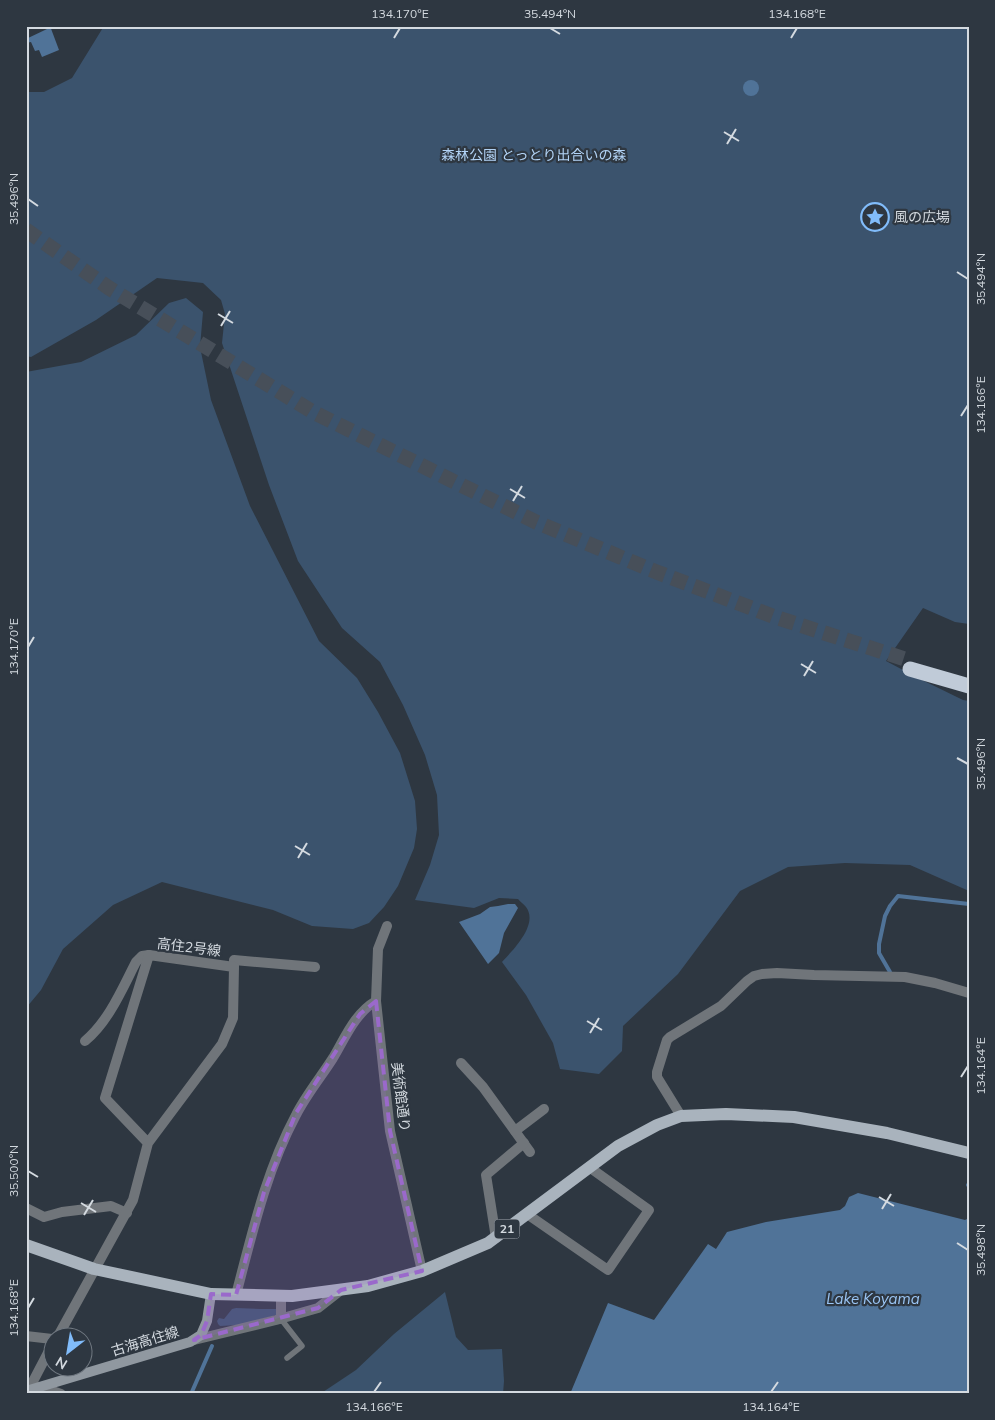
<svg xmlns="http://www.w3.org/2000/svg" width="995" height="1420" font-family="Mulish,'Noto Sans JP',sans-serif">
<rect width="100%" height="100%" fill="#2e3741"/>
<g fill="#3b536d">
<path d="M 104,26 L 969,26 L 969,624 L 955,622 L 923,608 L 886,661 L 920,679 L 963,700 L 969,701 L 969,891 L 910,865 L 845,863 L 788,867 L 740,891 L 678,974 L 623,1026 L 622,1051 L 599,1074 L 560,1069 L 553,1043 L 526,995 L 502,962 C 513,950 539,924 526,907 C 524,904 520,902 518,899 L 499,898 L 474,908 L 415,900 L 430,865 L 439,835 L 437,795 L 425,755 L 403,705 L 380,662 L 342,628 L 298,561 L 269,485 L 222,343 L 225,314 L 221,300 L 203,283 L 157,278 L 96,320 L 31,357 L 26,356 L 26,92 L 44,92 L 72,78 Z"/>
<polygon points="186,298 203,312 200,347 211,400 250,506 319,641 357,678 378,712 400,753 415,801 417,829 414,848 398,886 384,907 369,923 353,929 312,926 273,910 162,882 113,905 63,949 41,990 26,1008 26,372 81,362 136,335 169,303"/>
<polygon points="445,1292 456,1337 468,1350 502,1349 504,1381 503,1394 320,1394 356,1370 394,1334"/>
<polygon points="236,1308 262,1309 276,1309 276,1315 239,1325 220,1326 218,1324 217,1321 219,1318 224,1319 232,1309"/>
</g>
<g fill="#507398">
<polygon points="46,26 50,26 59,50 42,57 39,50 35,51 31,42 26,43 26,39 47,29"/>
<circle cx="751" cy="88" r="8"/>
<polygon points="508,904 515,904 518,908 504,933 499,953 488,964 459,922 480,914 490,907 498,906"/>
<polygon points="858,1193 965,1220 969,1218 969,1394 570,1394 608,1303 654,1320 708,1244 716,1249 727,1232 766,1222 840,1210 845,1206 849,1197"/>
</g>
<g fill="none" stroke-linecap="round" stroke-linejoin="round">
<g stroke="#507398" stroke-width="4">
<polyline points="890,972 879,953 879,944 885,916 890,906 898,896 969,904"/>
<polyline points="968,1185 969,1184"/>
<polyline points="191,1394 212,1346"/>
</g>
<polyline stroke="#474f59" stroke-width="15" stroke-dasharray="15 8" stroke-linecap="butt" points="26,230 109,288 313,412 536,522 654,571 775,617 911,661"/>
<polyline stroke="#70757a" stroke-width="5.5" points="281,1319 302,1346 287,1358"/>
<g stroke="#70757a" stroke-width="10">
<polyline points="387,926 378,949 376,1001 390,1131 422,1271"/>
<polyline points="234,967 234,960 315,967"/>
<path d="M 85,1041 C 109,1021 122,989 136,962 L 142,956 L 149,955"/>
<polyline points="461,1063 483,1087 530,1152"/>
<polyline points="681,1116 657,1077 657,1072 667,1040 670,1037 721,1006 747,981 754,976 762,974 777,973 814,975 905,977 935,983 969,993"/>
<polyline points="515,1131 544,1109"/>
<polyline points="26,1208 44,1217 62,1212 111,1206 127,1213"/>
<polyline points="527,1214 608,1270 649,1210 589,1167"/>
<polyline points="496,1238 486,1175 524,1143"/>
<path d="M 236,1295 C 252,1234 266,1171 296,1115 C 306,1095 321,1077 333,1058 C 345,1038 355,1013 376,1001"/>
<polyline points="281,1296 281,1319"/>
<polyline points="26,1336 52,1339"/>
<polyline points="57,1338 133,1200 148,1143 222,1044 233,1018 234,967 149,955 105,1098 148,1143"/>
<polyline points="194,1340 276,1320 318,1308 341,1290"/>
<polyline points="41,1387 61,1394"/>
<polyline points="28,1391 52,1345"/>
</g>
<polyline stroke="#9098a0" stroke-width="10" points="26,1391 190,1342 201,1335 207,1321 211,1294"/>
<polyline stroke="#a9b3bd" stroke-width="12" points="26,1245 94,1269 211,1294 292,1296 368,1286 422,1271 488,1243 618,1146 657,1125 681,1116 726,1114 794,1117 887,1133 969,1153"/>
<polyline stroke="#c0cbd8" stroke-width="15" points="910,669 969,686"/>
</g>
<path fill="#9a69cb" fill-opacity="0.2" stroke="#9a69cb" stroke-width="4" stroke-dasharray="10 6" stroke-linejoin="round" d="M 376,1001 L 390,1131 L 422,1271 L 341,1290 L 318,1308 L 194,1340 L 201,1335 L 207,1321 L 211,1294 L 236,1295 L 264,1192 L 296,1113 L 360,1014 Z"/>
<path fill="none" stroke="#d4dae0" stroke-width="2" d="M 550,28 L 560,34M 394,38 L 400,28M 791,38 L 797,28M 724,132 L 739,141M 727,144 L 736,129M 28,199 L 38,206M 957,272 L 968,279M 218,314 L 233,323M 221,326 L 230,311M 961,416 L 968,405M 510,489 L 525,498M 513,501 L 522,486M 28,647 L 34,637M 801,664 L 816,673M 804,676 L 813,661M 957,758 L 968,764M 295,846 L 310,855M 298,858 L 307,843M 587,1021 L 602,1030M 590,1033 L 599,1018M 961,1077 L 968,1066M 28,1171 L 38,1177M 879,1197 L 894,1206M 81,1203 L 96,1212M 882,1209 L 891,1194M 84,1215 L 93,1200M 957,1243 L 968,1250M 28,1308 L 34,1298M 374,1392 L 381,1382M 771,1392 L 778,1382"/>
<defs>
<symbol id="sight-ring" viewBox="-11 -11 22 22"><circle r="9.5" fill="#2e3741" stroke="#81bcfa" stroke-width="1.5"/><path d="M0-6L1.8-2.2L6-1.7L2.9 1.2L3.7 5.4L0 3.3L-3.7 5.4L-2.9 1.2L-6-1.7L-1.8-2.2Z" fill="#81bcfa"/></symbol>
</defs>
<g fill-rule="evenodd">
<use href="#sight-ring" x="859" y="201" width="32" height="32"/>
</g>
<g text-anchor="middle" stroke-width="4.5" stroke-linejoin="round" paint-order="stroke">
<rect fill="#2e3741" stroke="#a2a9b0" stroke-width="1" x="494.5" y="1219.5" width="25" height="19" rx="4"/>
<g font-size="12" font-weight="bold" fill="#d4dae0">
<text x="507" y="1233">21</text>
</g>
<g font-size="14" fill="#b2d3f6" stroke="#2e3741">
<text x="534" y="160">森林公園 とっとり出合いの森</text>
</g>
<g font-size="14" fill="#d4dae0" stroke="#2e3741" text-anchor="start">
<text x="894" y="222">風の広場</text>
</g>
<g font-size="14" fill="#d4dae0" stroke="#2e3741">
<text transform="translate(189 947) rotate(7)" y="5">高住2号線</text>
<text transform="translate(401 1097) rotate(83)" y="5">美術館通り</text>
<text transform="translate(145 1341) rotate(-17)" y="5">古海高住線</text>
</g>
<g font-size="15" font-style="italic" fill="#9ac5f4" stroke="#2e3741">
<text x="873" y="1304">Lake Koyama</text>
</g>
</g>
<rect width="995" height="1420" fill="none" stroke="#2e3741" stroke-width="55"/>
<g transform="translate(68 1352) rotate(211)"><circle r="24" fill="#2e3741" stroke="#707881"/>
<path d="M0-4L9 19L0 12L-9 19Z" fill="#81bcfa"/>
<text y="-8" font-size="14" font-weight="bold" text-anchor="middle" fill="#d4dae0">N</text>
</g>
<rect x="28" y="28" width="940" height="1364" fill="none" stroke="#d4dae0" stroke-width="2"/>
<g font-size="12" text-anchor="middle" fill="#d4dae0">
<text x="400" y="18">134.170°E</text>
<text x="550" y="18">35.494°N</text>
<text x="797" y="18">134.168°E</text>
<text transform="translate(14 199) rotate(-90)" y="4">35.496°N</text>
<text transform="translate(981 279) rotate(-90)" y="4">35.494°N</text>
<text transform="translate(981 405) rotate(-90)" y="4">134.166°E</text>
<text transform="translate(14 647) rotate(-90)" y="4">134.170°E</text>
<text transform="translate(981 764) rotate(-90)" y="4">35.496°N</text>
<text transform="translate(981 1066) rotate(-90)" y="4">134.164°E</text>
<text transform="translate(14 1171) rotate(-90)" y="4">35.500°N</text>
<text transform="translate(981 1250) rotate(-90)" y="4">35.498°N</text>
<text transform="translate(14 1308) rotate(-90)" y="4">134.168°E</text>
<text x="374" y="1411">134.166°E</text>
<text x="771" y="1411">134.164°E</text>
</g>
</svg>
